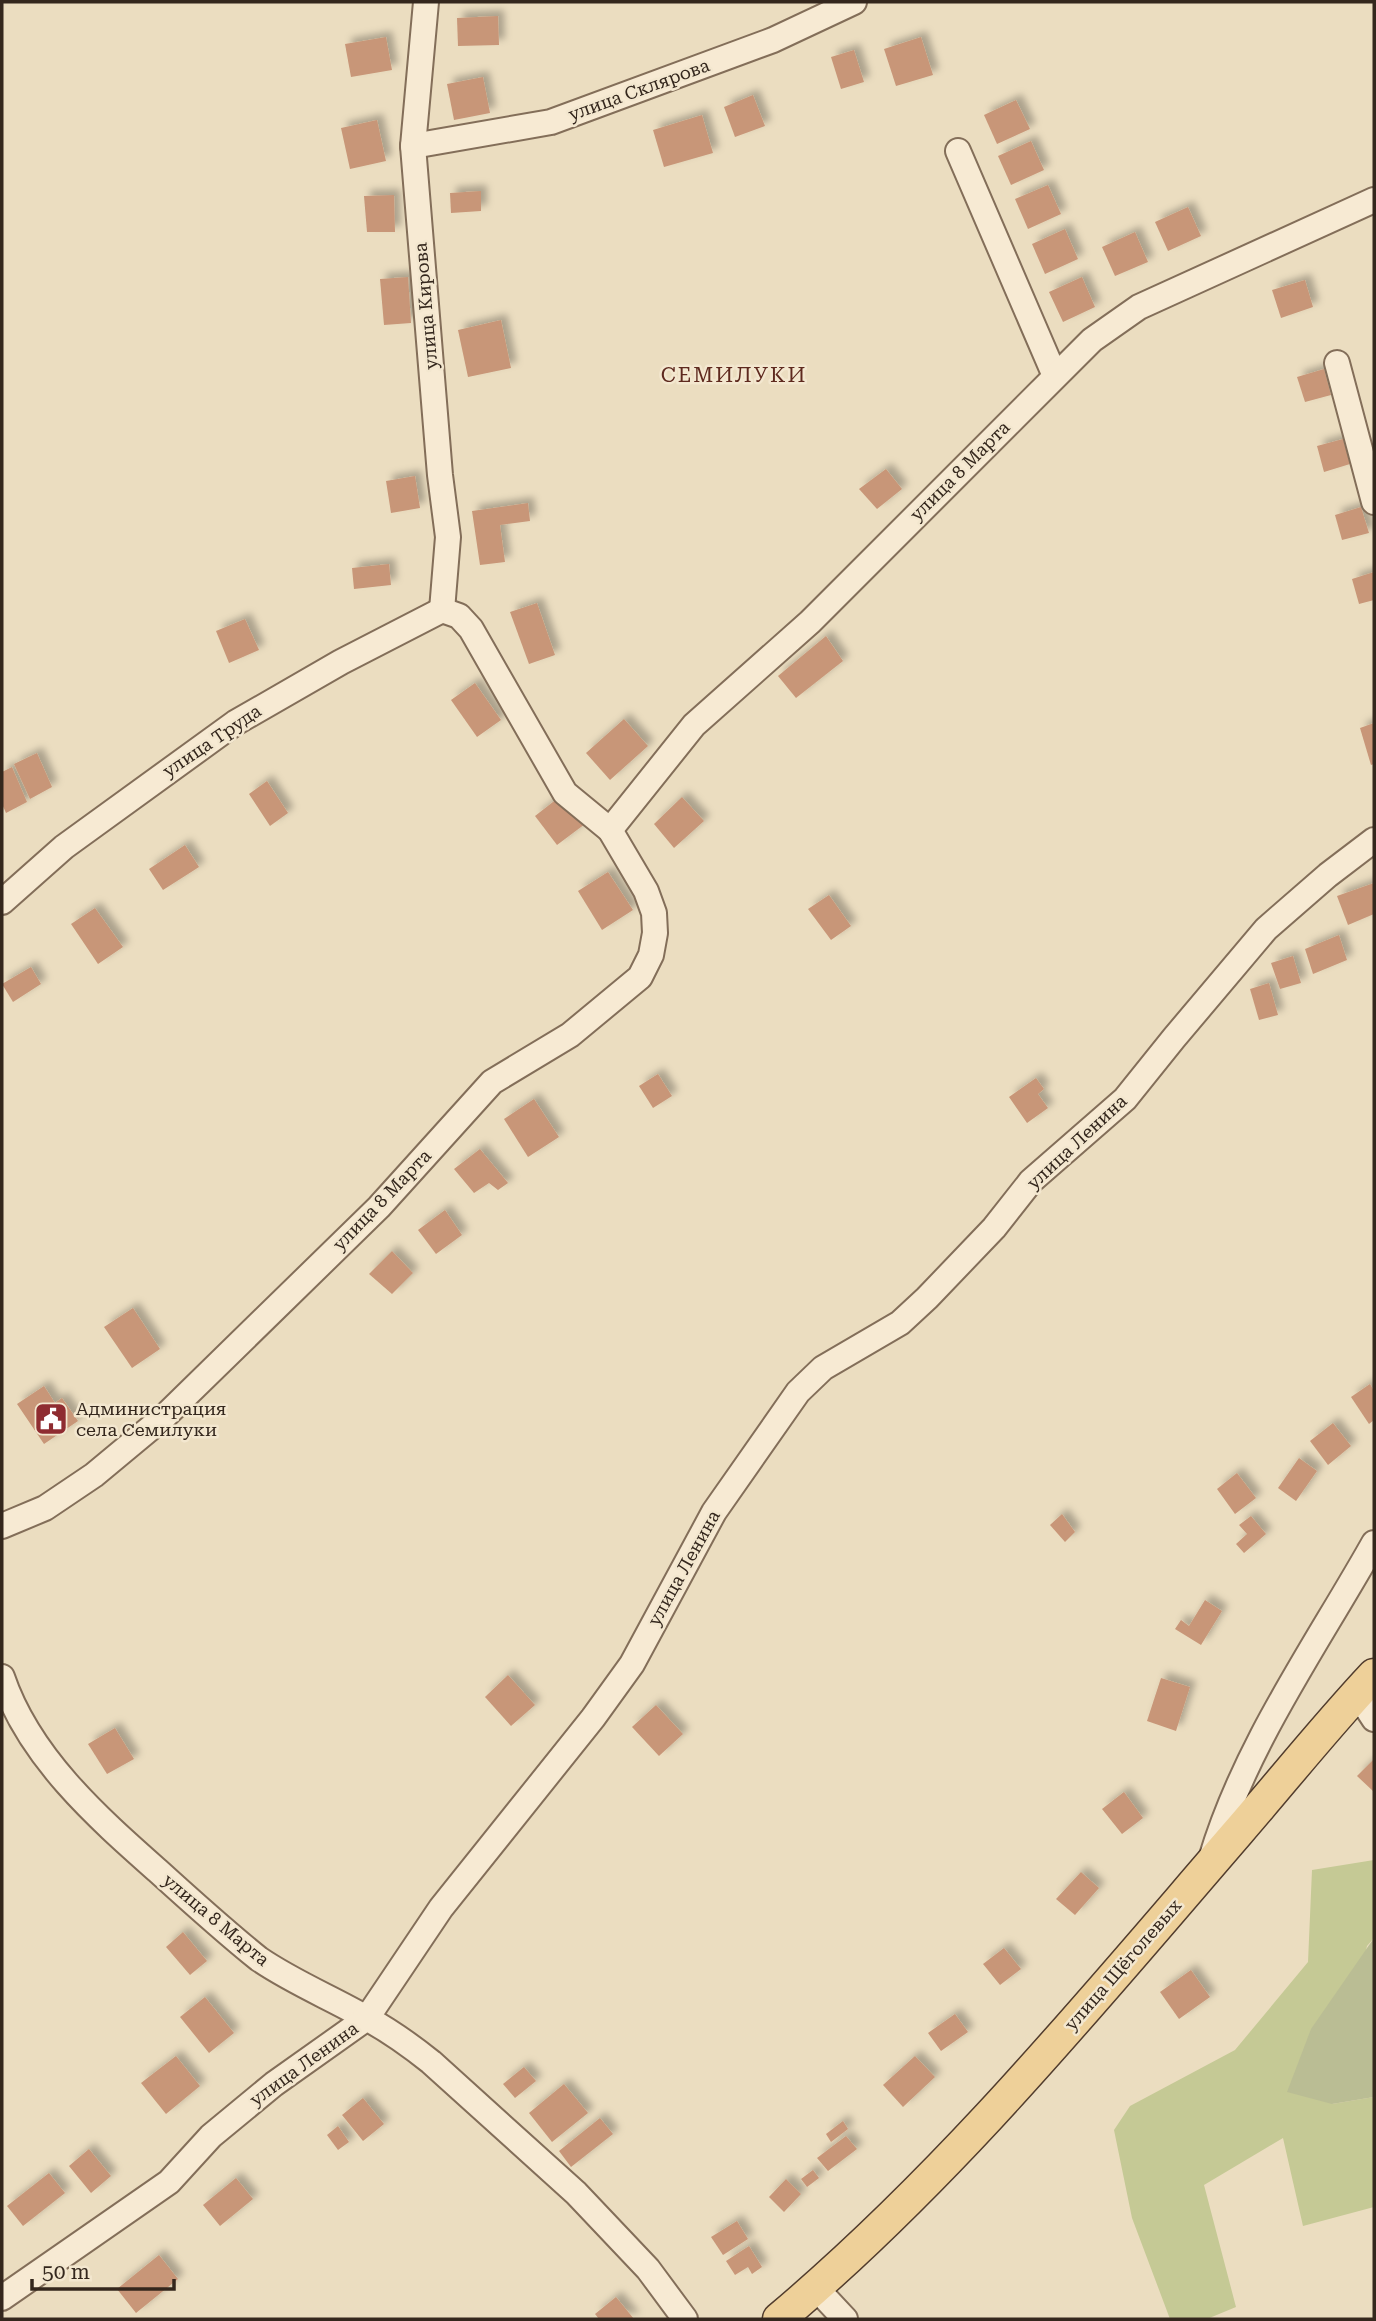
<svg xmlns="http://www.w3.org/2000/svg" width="1376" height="2321" font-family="'Roboto Serif',serif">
<defs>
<filter id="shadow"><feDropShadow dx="6" dy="-6" stdDeviation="3.5" flood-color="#0004"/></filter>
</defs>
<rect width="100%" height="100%" fill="#ebddc0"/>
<polygon fill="#c5c995" points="1374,1860 1374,1938 1367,1946 1332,2104 1374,2097 1374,2207 1303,2226 1283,2138 1204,2185 1236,2307 1207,2319 1170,2319 1132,2218 1114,2130 1130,2106 1235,2050 1308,1962 1312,1870"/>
<polygon fill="#babd94" points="1374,1938 1374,2097 1332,2104 1287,2092 1311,2029"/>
<g fill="#c89678" filter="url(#shadow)">
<polygon points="498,16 499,45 458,46 457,18"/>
<polygon points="386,37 392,70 351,77 345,44"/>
<polygon points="921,37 933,75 896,86 884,49"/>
<polygon points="854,50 864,82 841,89 831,57"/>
<polygon points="483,77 490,113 454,120 447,84"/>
<polygon points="753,95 765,126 735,137 724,107"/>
<polygon points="1016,100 1030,129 997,144 984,115"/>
<polygon points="702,115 713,153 664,167 653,130"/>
<polygon points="377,120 386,161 350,169 341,128"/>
<polygon points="1031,141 1044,170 1011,185 998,156"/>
<polygon points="1048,185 1061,214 1028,229 1015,199"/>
<polygon points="481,191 481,211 451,213 450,193"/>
<polygon points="394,195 395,232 367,232 364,196"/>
<polygon points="1188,207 1201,236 1168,251 1155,222"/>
<polygon points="1065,229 1078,259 1045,274 1032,244"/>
<polygon points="1135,232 1148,262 1115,276 1102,247"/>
<polygon points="408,277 411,323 384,325 380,279"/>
<polygon points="1082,277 1095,307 1063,322 1049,292"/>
<polygon points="1305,280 1313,307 1281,318 1272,290"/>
<polygon points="501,320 511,368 468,377 458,330"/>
<polygon points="1324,369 1331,395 1305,402 1297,377"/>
<polygon points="1343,439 1350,464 1324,472 1317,446"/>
<polygon points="886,469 902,489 877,509 859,489"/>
<polygon points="415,476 420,508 391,513 386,481"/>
<polygon points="528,503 530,521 500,525 505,562 480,565 472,511"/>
<polygon points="1361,507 1369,533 1342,540 1335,515"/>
<polygon points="389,564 391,585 354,589 352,568"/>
<polygon points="1374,572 1374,600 1359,604 1352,579"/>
<polygon points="537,603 555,655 529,664 510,612"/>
<polygon points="245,619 259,650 229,663 216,631"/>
<polygon points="826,636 843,661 796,698 778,676"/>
<polygon points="475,683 501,720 477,737 451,700"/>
<polygon points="624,719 648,746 610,780 586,753"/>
<polygon points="1374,723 1374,764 1371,765 1360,728"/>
<polygon points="37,753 52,787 30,799 14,764"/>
<polygon points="12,767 27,802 6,813 2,804 2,772"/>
<polygon points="267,781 288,813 270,826 249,794"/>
<polygon points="562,795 585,824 557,845 535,816"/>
<polygon points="682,797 704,821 674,848 654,824"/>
<polygon points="185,845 199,867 163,890 149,869"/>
<polygon points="608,872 633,910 602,930 578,891"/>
<polygon points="1374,883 1374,914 1348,925 1337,896"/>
<polygon points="829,895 851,926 831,940 808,909"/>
<polygon points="95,908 123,947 98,964 71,924"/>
<polygon points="1339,935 1347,960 1313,974 1305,949"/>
<polygon points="1293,956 1301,983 1280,989 1271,963"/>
<polygon points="31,967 41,984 13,1002 2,984"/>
<polygon points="1269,983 1278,1015 1259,1020 1250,989"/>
<polygon points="658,1074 672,1096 653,1108 639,1086"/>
<polygon points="1036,1078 1044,1089 1038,1094 1048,1108 1027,1123 1009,1097"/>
<polygon points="534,1099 559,1137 528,1157 504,1119"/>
<polygon points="480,1149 508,1183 498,1190 489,1183 474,1193 454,1169"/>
<polygon points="445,1210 462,1235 436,1254 418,1230"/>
<polygon points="392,1251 413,1273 392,1294 369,1274"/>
<polygon points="133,1308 160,1349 132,1368 104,1327"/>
<polygon points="1370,1384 1374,1391 1374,1420 1369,1424 1351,1397"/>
<polygon points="44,1386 55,1403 62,1398 78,1421 44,1444 17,1404"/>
<polygon points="1333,1423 1351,1446 1328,1465 1310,1441"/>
<polygon points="1299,1458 1317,1471 1296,1501 1278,1488"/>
<polygon points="1237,1473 1256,1498 1235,1514 1217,1489"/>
<polygon points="1062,1514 1075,1532 1065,1542 1050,1525"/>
<polygon points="1251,1516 1266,1534 1244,1553 1236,1544 1247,1534 1239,1525"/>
<polygon points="1205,1600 1222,1611 1201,1645 1175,1629 1181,1620 1189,1626"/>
<polygon points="508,1675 535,1705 511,1726 485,1697"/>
<polygon points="1161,1678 1190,1687 1176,1731 1147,1721"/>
<polygon points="656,1705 683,1734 659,1756 632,1727"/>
<polygon points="115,1728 134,1759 107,1774 88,1744"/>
<polygon points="1373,1760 1374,1761 1374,1792 1357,1776"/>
<polygon points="1124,1792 1143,1818 1122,1834 1102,1809"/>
<polygon points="1081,1872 1099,1888 1075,1915 1056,1899"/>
<polygon points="183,1932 207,1961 190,1975 166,1947"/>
<polygon points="1004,1948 1021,1969 1000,1985 983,1964"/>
<polygon points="1191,1970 1210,1997 1179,2019 1160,1992"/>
<polygon points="205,1997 234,2033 209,2053 180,2017"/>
<polygon points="955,2014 968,2032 941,2051 928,2033"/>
<polygon points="176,2056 200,2086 166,2114 141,2083"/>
<polygon points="915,2056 935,2077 903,2107 883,2085"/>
<polygon points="524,2067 536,2081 515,2098 503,2084"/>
<polygon points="564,2084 588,2113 552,2142 529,2113"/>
<polygon points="363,2098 384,2124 363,2141 342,2115"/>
<polygon points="600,2118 613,2134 571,2167 559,2151"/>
<polygon points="843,2121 848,2129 831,2142 826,2134"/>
<polygon points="338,2126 349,2142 338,2150 327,2135"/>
<polygon points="846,2136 857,2149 828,2171 817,2158"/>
<polygon points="89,2149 111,2176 91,2193 69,2166"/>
<polygon points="813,2170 819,2178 807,2187 801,2179"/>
<polygon points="49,2173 65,2193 23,2226 7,2206"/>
<polygon points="236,2178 253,2199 220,2226 203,2205"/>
<polygon points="786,2179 801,2194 784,2212 769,2197"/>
<polygon points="737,2221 748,2239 723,2255 711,2237"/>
<polygon points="749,2246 762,2267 752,2274 748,2267 735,2275 726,2261"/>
<polygon points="159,2255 178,2279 136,2313 117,2289"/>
<polygon points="616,2297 634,2319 599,2319 595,2314"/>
</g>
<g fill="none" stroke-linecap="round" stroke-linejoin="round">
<defs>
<g id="minor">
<polyline points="426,2 413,146 440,475 448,537 442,610"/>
<polyline points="413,146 551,122 773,40 854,2"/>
<polyline points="958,151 1055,376"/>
<polyline points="1337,363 1374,502"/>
<polyline points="610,830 694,725 810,622 1092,340 1139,307 1374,200"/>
<polyline points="2,902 64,847 235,723 341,662 442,610"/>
<polyline points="2,1526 45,1508 94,1475 165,1416 379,1207 492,1082 570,1035 640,977 651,955 655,933 654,913 646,891 610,830 565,793 471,629 459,616 442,610"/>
<path d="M 2,1677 C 29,1757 97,1817 158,1871 C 191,1901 224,1931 259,1959 C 294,1983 332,1998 368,2019 C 390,2031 411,2046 431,2062 L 576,2193 L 648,2269 L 685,2319"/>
<polyline points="1357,1693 1374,1719"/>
<path d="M 1211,1859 C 1245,1745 1316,1646 1374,1543"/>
<polyline points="816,2288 845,2319"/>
<polyline points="2,2298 169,2182 211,2136 274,2084 367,2018 441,1908 593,1718 632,1664 714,1512 798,1392 823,1368 900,1323 927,1298 994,1228 1031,1181 1125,1099 1174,1038 1266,929 1328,875 1374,840"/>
</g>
<path id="major" d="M 779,2319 C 950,2175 1093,2000 1239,1831 C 1284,1779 1327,1725 1374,1675"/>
</defs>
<use href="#minor" stroke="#836e59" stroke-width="28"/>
<use href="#major" stroke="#513c2d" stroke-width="35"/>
<use href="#minor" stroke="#f7ead3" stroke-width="24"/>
<use href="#major" stroke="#eed099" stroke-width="32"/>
</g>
<defs>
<symbol id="civic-square" viewBox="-11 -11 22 22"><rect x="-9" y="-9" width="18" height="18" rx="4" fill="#8f2c31" stroke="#f3e7cf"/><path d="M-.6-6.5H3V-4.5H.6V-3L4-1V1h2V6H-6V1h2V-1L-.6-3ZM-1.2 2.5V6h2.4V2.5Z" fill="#fff"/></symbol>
</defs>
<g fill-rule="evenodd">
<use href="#civic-square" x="32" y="1400" width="38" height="38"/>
</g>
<g text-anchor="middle" stroke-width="5" stroke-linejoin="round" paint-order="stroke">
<g font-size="18" fill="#34271d" stroke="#f3e7cf">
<text transform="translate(639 90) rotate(-20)" y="6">улица Склярова</text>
<text transform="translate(426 306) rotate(-95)" y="6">улица Кирова</text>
<text transform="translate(960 471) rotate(-45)" y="6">улица 8 Марта</text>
<text transform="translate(212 741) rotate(-34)" y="6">улица Труда</text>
<text transform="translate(1077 1142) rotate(-43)" y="6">улица Ленина</text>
<text transform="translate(382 1200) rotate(-46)" y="6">улица 8 Марта</text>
<text transform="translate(684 1568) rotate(-61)" y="6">улица Ленина</text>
<text transform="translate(216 1920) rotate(40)" y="6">улица 8 Марта</text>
<text transform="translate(1123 1965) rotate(-49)" y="6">улица Щёголевых</text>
<text transform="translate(304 2064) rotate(-36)" y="6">улица Ленина</text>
</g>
<g font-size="18" fill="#34271d" stroke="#f3e7cf" text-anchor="start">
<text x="76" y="1415">Администрация<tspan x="76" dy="21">села Семилуки</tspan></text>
</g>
<g font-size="21" letter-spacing="2" fill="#5e291e" stroke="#f3e7cf">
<text x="734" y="382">СЕМИЛУКИ</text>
</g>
</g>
<rect width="1376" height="2321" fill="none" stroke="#34271d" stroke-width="7"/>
<path d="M32 2279v10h142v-10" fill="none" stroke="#34271d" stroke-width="3.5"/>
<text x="42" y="2279" font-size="21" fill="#34271d" stroke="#f3e7cf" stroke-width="5" paint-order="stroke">50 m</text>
</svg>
